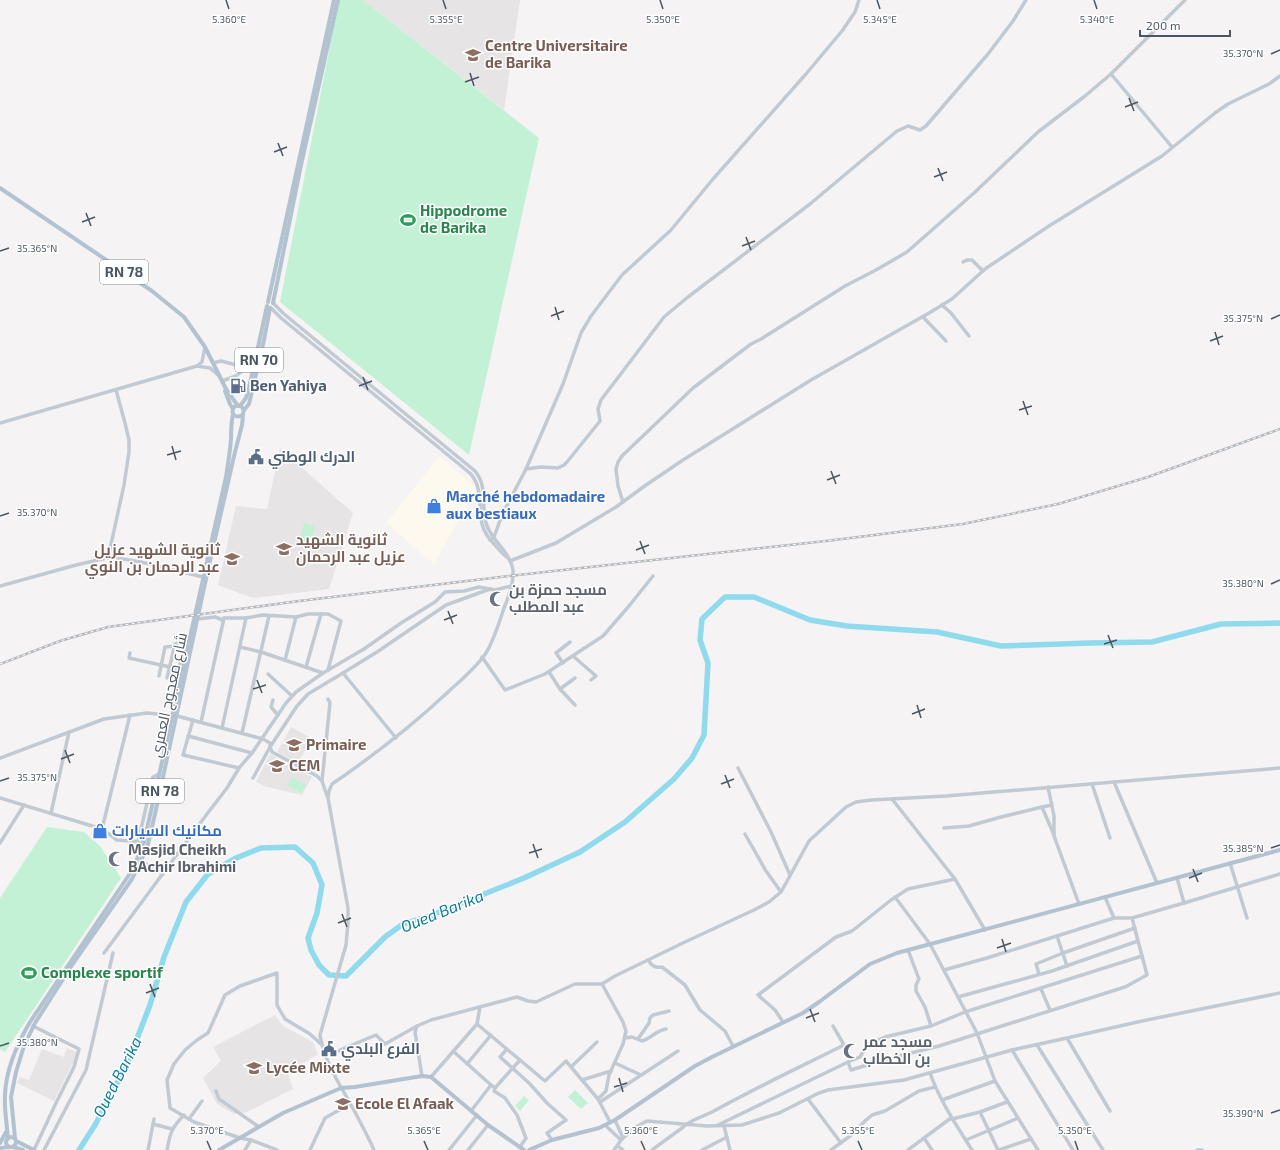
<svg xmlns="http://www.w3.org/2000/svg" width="1280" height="1150" font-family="'Exo 2',Cairo,sans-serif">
<rect width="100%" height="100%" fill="#f5f3f3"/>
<polygon fill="#fdf9ef" points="439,456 477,488 434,564 386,523"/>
<g fill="#e6e4e5">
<polygon points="363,0 520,0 504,110"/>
<polygon points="280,448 353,513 329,589 253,598 218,585 236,506 267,509"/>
<polygon points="291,727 311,738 298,763 277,752"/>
<polygon points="270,754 312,777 302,795 267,787 256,782"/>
<polygon points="275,1015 283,1026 313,1042 318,1054 288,1073 293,1089 247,1112 234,1114 217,1104 203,1078 221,1061 213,1047"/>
<polygon points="67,1048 78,1053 54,1101 17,1083 20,1077 29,1080 42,1049 64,1057"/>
</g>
<g fill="#c3f1d5">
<polygon points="339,0 363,0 539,138 469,455 280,302"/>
<polygon points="304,523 315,526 310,546 299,543"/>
<polygon points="292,777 306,785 301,793 287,786"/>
<polygon points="47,827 84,832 100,846 121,878 5,1052 0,1049 0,898"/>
<polygon points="575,1090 588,1103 581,1109 568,1097"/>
<polygon points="524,1096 529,1100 520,1111 515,1106"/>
</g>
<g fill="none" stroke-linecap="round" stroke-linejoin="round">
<polyline stroke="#90daee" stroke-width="5.5" points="79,1150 95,1125 128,1062 150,1005 164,957 186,902 208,874 236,858 261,848 295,847 313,863 322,885 317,913 308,938 311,950 319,965 329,975 346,976 385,937 403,924 427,917 524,878 580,852 625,822 674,779 692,758 704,735 708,663 700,640 702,619 725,597 754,597 810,620 847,626 937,632 1001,646 1091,643 1152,642 1221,624 1280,623"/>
<g stroke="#c1cad2" stroke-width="3.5">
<polyline points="1111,74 1185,0"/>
<polyline points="963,262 967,260 972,260 983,271"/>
<path d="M 274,304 L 284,314 L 475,471 C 489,488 480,508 487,526 C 494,543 510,552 513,570 C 514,583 509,596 504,608 C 499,623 494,640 486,653 C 476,668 461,680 448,692 C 412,726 373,756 332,784 L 329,791 L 328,798 L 348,908 L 348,923 L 346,945 L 320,1035 C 324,1060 338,1082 350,1103 C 358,1118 367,1134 374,1150"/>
<polyline points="942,305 951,313 969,336"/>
<path d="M 271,308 L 281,318 L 471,474 C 483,489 478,507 482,524 C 484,532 489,539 495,545 C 499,550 503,555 508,558"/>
<polyline points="923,317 946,341"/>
<polyline points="205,347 202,362 197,366 210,368 218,375"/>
<polyline points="213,363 221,361 255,370"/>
<polyline points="222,381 236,376 246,368"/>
<polyline points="0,423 197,366"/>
<polyline points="526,469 541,467 558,468 564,465 567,462 600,421 598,409 601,400 664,317 688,297 810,204 897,131 908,126 920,130 926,126 988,54 1013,21 1026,0"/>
<polyline points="623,502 618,486 616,469 618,462 622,456 693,388 751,344 761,339 845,286 876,270 907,252 974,193 1038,132 1085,96 1111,74 1172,147"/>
<polyline points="490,540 494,537 502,515 526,469 563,384 581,333 591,316 622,275 671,230 713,179 806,74 842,31 855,12 859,0"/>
<polyline points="108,558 124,485 129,452 129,440 125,423 116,390"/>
<polyline points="510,561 556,543 616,507 646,485 683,460 811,380 929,313 952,299 985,269 1049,226 1162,156 1215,113 1228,104 1269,84 1280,76"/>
<polyline points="0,586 76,565 111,557 141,562 203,577"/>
<polyline points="197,619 215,617 223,620"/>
<polyline points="240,647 261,652 323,673"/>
<polyline points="130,653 129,658 179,669 185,641"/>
<polyline points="573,656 596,676 591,680"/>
<polyline points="482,657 505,690 545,674 603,636 629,606 653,576"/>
<polyline points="285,660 296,617"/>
<polyline points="563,663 556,653 570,642"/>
<polyline points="306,667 321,614"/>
<polyline points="549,672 560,689 575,705"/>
<polyline points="343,673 377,652 446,605 490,589"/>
<polyline points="268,674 292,696"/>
<polyline points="159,676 165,647 175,646"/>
<polyline points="167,678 175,644 186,641"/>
<polyline points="560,689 575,678"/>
<polyline points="273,700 271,707 278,715"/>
<polyline points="193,720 183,755 239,768 252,753 286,703 296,692 323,673 364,649 401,623 435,602 445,592 464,591 479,587 495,590 511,586"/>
<polyline points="201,722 224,618 246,618 263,615 296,617 308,614 328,614 341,621 328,670"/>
<polyline points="222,728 246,618"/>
<polyline points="242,733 269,616"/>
<polyline points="188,736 252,753"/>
<polyline points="0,758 104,719 147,713 177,716 263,739 270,743 270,747 272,752 317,776 322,781 327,796"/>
<polyline points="738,768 771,832 790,875"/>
<polyline points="253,778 270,747 297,706 308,694 343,673 396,738"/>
<polyline points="322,781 330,703 328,699"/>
<polyline points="1114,782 1157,883"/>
<polyline points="1092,784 1110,838"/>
<polyline points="1048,787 1054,816 1054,836 1079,904"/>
<polyline points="0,798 102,829 117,840 144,842"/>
<polyline points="892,799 955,879 985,930"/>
<polyline points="1052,805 1042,807 1054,835"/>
<polyline points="51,813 69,732"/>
<polyline points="944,828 969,826 1001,817 1042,807"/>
<polyline points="102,829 130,715"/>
<polyline points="745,834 766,871 781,892"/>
<polyline points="138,842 153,777 159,774"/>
<polyline points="0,843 24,805"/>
<polyline points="141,861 163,874"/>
<polyline points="1230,863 1247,918"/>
<polyline points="1177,878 1184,903"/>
<polyline points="895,897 930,944 977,1033 995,1081 1038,1150"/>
<polyline points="1105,897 1114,918"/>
<polyline points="1057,936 1067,966"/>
<polyline points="908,950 919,979 916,985 916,991 925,1007 931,1026"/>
<polyline points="104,953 207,814 227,788 239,768"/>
<path d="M 648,960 C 652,966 655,968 662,967 L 685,985 L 700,1010 L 725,1031 L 733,1046"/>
<polyline points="944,970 987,958 1114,918 1132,918"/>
<polyline points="1039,974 1036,964 1063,953 1135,928"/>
<polyline points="602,984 615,976 687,941 754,910 769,902 781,892 809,841 846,807 856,802 871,800 946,796 1280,768"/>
<polyline points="1041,989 1050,1010"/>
<polyline points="958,997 1052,971 1138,941"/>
<polyline points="783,1022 775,1010 758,995 836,937 852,931 891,900 908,889 955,879"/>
<polyline points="477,1024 545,1081 566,1061 598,1099"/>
<polyline points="33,1026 79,1049 74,1067 56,1103 34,1150"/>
<polyline points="417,1026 415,1032 422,1076"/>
<path d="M 625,1038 L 632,1037 L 642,1041 C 652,1038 655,1031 666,1029"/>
<polyline points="1067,1038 1110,1111"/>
<polyline points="638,1039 649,1023 650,1018 653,1015 669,1011"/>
<polyline points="1037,1045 1103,1150"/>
<polyline points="507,1049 500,1057 529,1083 547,1103 566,1120 547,1133 552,1140"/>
<polyline points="1012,1050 1073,1150"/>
<polyline points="453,1051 491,1085 471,1111"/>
<polyline points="326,1056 376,1035 385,1044 417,1026 431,1020 517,997 528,1001 536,1002 575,984 602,984 623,1022 626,1031 623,1044 609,1075 606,1091 598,1099 610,1122"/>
<polyline points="848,1062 860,1057 867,1045 885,1037 931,1026 965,1012 1142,956"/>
<polyline points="615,1063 641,1075"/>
<polyline points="467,1064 491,1035"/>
<polyline points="571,1067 597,1042"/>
<path d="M 930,1073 C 940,1101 956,1125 972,1150"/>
<polyline points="431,1077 477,1024 480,1007"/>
<polyline points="582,1080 611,1071"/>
<polyline points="491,1085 495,1088 494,1091 505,1098 517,1115 526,1138 520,1147"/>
<polyline points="495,1088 520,1060"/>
<polyline points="216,1091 219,1099 259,1127"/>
<polyline points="808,1099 841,1143"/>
<polyline points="942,1100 995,1081"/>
<polyline points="600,1102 678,1051"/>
<polyline points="980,1112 998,1150"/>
<polyline points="189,1119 202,1101"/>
<polyline points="952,1119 980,1112 1007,1102"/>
<polyline points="615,1120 623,1138"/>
<polyline points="153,1124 172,1129"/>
<polyline points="605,1125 621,1140"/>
<polyline points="718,1125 848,1062 851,1070 883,1060 939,1046 1125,987 1147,975 1132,918 1184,903 1280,874"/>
<polyline points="724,1126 730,1150"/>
<polyline points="924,1138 932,1150"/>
<polyline points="966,1140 1018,1118"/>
<polyline points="618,1146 623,1150"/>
<polyline points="44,1150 86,1070 113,953"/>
<polyline points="148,1150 154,1119"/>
<path d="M 167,1150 C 170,1133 172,1127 184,1115"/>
<polyline points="245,1150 251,1140"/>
<polyline points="277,1150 251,1140 240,1138 194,1122 170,1108 167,1080 174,1064 185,1050 197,1040 208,1033 225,995 240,986 277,973 277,1005 285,1019 310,1034 321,1044"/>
<polyline points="310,1150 325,1118 350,1104"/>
<polyline points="449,1150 477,1115"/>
<polyline points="468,1150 488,1125"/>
<polyline points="614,1150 621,1140 634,1128 647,1121 707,1126 742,1125 779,1113 819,1093 828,1090 904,1080 1012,1050 1067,1038 1142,1021 1280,993"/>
<path d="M 652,1150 L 682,1128 C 690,1120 702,1117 712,1112 C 755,1088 800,1067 844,1045 L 833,1026"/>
<polyline points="702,1150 727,1137"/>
<polyline points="831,1150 850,1136 865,1121 872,1115 885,1111 919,1091 935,1087"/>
<polyline points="908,1150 951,1118"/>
<polyline points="999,1150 1031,1139"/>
<polyline points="1197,1150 1202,1150"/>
</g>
<g stroke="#b3c2d1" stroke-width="4">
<polyline points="0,188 152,291 184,317 205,347 226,389 238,406"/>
<polyline points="268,302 334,0"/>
<polyline points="273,303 301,165 338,0"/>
<polyline points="225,391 230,404 233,409"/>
<circle cx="238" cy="411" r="5.5"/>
<polyline points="240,406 246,398 249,388 267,306"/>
<polyline points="244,410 249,404 264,340 270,308"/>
<circle cx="11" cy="1142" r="5"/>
<polyline points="15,1138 11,1097 16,1072 24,1046 35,1023 74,962 132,879 147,848 155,814 209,565 235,452 242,425 243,415"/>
<path d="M 8,1139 C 7,1124 4,1109 5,1095 C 6,1068 17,1044 30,1022 L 129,875 L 137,859 L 144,842 L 226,477 C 228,464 230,452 231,439 C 231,429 231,424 233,414"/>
<polyline points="16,1141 34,1150"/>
<polyline points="0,1143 6,1132"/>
<polyline points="13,1147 23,1150"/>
<polyline points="0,1148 10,1147"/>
<polyline points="219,1150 283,1113 341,1088 355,1087 422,1076 431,1077 488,1125 524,1150"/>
<polyline points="529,1150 552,1140 599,1128 615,1120 695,1066 712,1057 803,1013 819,1002 870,964 897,953 1280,850"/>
</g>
<defs>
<polyline id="rail" points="0,664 60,641 108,627 299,601 509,576 826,541 963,524 1058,504 1148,477 1280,429"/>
</defs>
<use href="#rail" stroke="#b5b8bd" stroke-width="2.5"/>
<use href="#rail" stroke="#fff" stroke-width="1" stroke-dasharray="3" stroke-linecap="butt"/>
</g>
<path fill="none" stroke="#4a5661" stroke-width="1.5" d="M 226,0 L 229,9M 443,0 L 446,9M 660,0 L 663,9M 877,0 L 880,9M 1094,0 L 1097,9M 1271,54 L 1280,50M 470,73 L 474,86M 465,82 L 479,77M 1129,98 L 1134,111M 1125,107 L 1138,102M 278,143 L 283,156M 274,152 L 287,147M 938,168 L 943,181M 934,177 L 947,172M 86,213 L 91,226M 82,222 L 95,217M 746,237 L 751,250M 742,246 L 755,241M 0,251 L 9,248M 555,307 L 559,320M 551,316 L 564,311M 1271,319 L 1280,315M 1215,332 L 1219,345M 1210,341 L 1223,336M 363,377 L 368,390M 359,386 L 372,381M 1023,401 L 1028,415M 1019,410 L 1032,406M 172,446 L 176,460M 167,455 L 181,451M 831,471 L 836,484M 827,480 L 840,475M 0,516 L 9,513M 640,541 L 645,554M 636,550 L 649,545M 1271,584 L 1280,580M 448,611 L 453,624M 444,620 L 457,615M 1108,635 L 1113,648M 1104,644 L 1117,640M 257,680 L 262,693M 253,689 L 266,685M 917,705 L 921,718M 912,714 L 925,709M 65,750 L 70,763M 61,759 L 74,754M 725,775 L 730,788M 0,781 L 9,778M 721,784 L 734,779M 533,844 L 538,858M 1271,848 L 1280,845M 529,853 L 542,849M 1193,869 L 1198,882M 1189,878 L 1202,873M 342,914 L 347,927M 338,923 L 351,918M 1002,939 L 1006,952M 997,948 L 1011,943M 150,984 L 155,997M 146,993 L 159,988M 810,1009 L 815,1022M 806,1018 L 819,1013M 0,1046 L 9,1043M 619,1078 L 623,1092M 614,1087 L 627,1083M 1271,1113 L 1280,1110M 207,1141 L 211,1150M 424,1141 L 428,1150M 641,1141 L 645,1150M 858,1141 L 862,1150M 1075,1141 L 1078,1150"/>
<defs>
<symbol id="university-bare" viewBox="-9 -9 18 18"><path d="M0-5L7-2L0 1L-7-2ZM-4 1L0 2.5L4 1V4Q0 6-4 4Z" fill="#8d6e63" stroke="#fff" stroke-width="2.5" paint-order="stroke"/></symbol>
<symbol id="stadium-bare" viewBox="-9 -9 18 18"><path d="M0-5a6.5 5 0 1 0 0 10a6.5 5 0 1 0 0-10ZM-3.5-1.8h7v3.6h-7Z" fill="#2e9e5b" stroke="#fff" stroke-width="2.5" paint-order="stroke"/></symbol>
<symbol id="fuel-bare" viewBox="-9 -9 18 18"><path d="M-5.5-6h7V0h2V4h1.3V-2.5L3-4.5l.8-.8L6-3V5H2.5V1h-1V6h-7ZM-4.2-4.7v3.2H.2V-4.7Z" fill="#5c6f8a" stroke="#fff" stroke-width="2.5" paint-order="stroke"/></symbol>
<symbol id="civic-bare" viewBox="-9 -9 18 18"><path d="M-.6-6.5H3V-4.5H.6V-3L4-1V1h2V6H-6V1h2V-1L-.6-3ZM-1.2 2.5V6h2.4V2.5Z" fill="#5c6f8a" stroke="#fff" stroke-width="2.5" paint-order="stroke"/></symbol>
<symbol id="shop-bare" viewBox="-9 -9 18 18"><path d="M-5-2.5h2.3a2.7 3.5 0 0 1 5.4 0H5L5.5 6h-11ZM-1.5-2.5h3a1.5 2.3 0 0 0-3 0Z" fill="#3f7fe0" stroke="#fff" stroke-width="2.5" paint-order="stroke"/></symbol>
<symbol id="school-bare" viewBox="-9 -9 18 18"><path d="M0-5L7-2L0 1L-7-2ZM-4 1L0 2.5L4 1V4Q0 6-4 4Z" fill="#8d6e63" stroke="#fff" stroke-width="2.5" paint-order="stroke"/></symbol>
<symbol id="mosque-bare" viewBox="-9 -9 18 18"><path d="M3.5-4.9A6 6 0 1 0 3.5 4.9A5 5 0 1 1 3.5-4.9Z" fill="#6b7280" stroke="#fff" stroke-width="2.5" paint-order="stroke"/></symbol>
</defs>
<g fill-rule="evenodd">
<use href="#university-bare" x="462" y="44" width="22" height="22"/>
<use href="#stadium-bare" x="397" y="209" width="22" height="22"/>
<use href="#fuel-bare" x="227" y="375" width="22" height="22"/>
<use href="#civic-bare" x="245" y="446" width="22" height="22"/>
<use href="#shop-bare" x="423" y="495" width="22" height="22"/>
<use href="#school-bare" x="273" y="538" width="22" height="22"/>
<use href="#school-bare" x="221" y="548" width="22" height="22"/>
<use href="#mosque-bare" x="486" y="588" width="22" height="22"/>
<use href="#school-bare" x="283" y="734" width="22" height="22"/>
<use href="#school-bare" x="266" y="755" width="22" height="22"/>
<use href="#shop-bare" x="89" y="820" width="22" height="22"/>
<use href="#mosque-bare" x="105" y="848" width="22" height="22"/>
<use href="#stadium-bare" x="18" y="962" width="22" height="22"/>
<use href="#civic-bare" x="318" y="1038" width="22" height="22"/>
<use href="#mosque-bare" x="840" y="1040" width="22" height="22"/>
<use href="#school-bare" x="243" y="1057" width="22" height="22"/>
<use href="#school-bare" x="332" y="1093" width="22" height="22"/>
</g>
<g text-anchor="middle" stroke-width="3" stroke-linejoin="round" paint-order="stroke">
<g fill="#fff" stroke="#808990" stroke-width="1">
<rect x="100" y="260" width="48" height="24" rx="3"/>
<rect x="235" y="348" width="48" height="24" rx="3"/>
<rect x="136" y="779" width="48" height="24" rx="3"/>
</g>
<g font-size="14" font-weight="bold" fill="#4a5661">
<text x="124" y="277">RN 78</text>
<text x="259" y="365">RN 70</text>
<text x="160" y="796">RN 78</text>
</g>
<g font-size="15" font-weight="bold" fill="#785e54" stroke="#fff" text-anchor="start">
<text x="485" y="51">Centre Universitaire<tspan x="485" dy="17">de Barika</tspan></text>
<text x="296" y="545">ثانوية الشهيد<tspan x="296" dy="17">عزيل عبد الرحمان</tspan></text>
<text x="220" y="555" text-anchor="end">ثانوية الشهيد عزيل<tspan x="220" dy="17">عبد الرحمان بن النوي</tspan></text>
<text x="306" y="750">Primaire</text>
<text x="289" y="771">CEM</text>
<text x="266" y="1073">Lycée Mixte</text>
<text x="355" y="1109">Ecole El Afaak</text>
</g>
<g font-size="15" font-weight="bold" fill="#27864d" stroke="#fff" text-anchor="start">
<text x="420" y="216">Hippodrome<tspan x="420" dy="17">de Barika</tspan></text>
<text x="41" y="978">Complexe sportif</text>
</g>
<g font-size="15" font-weight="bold" fill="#4e5e75" stroke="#fff" text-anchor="start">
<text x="250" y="391">Ben Yahiya</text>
<text x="268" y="462">الدرك الوطني</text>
<text x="341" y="1054">الفرع البلدي</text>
</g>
<g font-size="15" font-weight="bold" fill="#366cbe" stroke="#fff" text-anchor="start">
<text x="446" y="502">Marché hebdomadaire<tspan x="446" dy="17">aux bestiaux</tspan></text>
<text x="112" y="836">مكانيك السيارات</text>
</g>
<g font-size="15" font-weight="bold" fill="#5b616d" stroke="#fff" text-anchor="start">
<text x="509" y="595">مسجد حمزة بن<tspan x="509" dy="17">عبد المطلب</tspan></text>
<text x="128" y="855">Masjid Cheikh<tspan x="128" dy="17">BAchir Ibrahimi</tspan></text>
<text x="863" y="1047">مسجد عمر<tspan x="863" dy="17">بن الخطاب</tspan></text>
</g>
<g font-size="15" fill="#4a5661" stroke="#fff">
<text transform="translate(169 695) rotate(-78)" y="5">شارع معجوج العمري</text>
</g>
<g font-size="16" font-style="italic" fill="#0c7c9b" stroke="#fff">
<text transform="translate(442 911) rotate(-22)" y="6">Oued Barika</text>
<text transform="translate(117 1077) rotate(-63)" y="6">Oued Barika</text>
</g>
</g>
<g font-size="10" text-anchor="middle" fill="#4a5661" stroke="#fff" stroke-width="3" stroke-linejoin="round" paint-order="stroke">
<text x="229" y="23">5.360°E</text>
<text x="446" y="23">5.355°E</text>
<text x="663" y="23">5.350°E</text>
<text x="880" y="23">5.345°E</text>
<text x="1097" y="23">5.340°E</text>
<text x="1243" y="57">35.370°N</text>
<text x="37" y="252">35.365°N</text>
<text x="1243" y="322">35.375°N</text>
<text x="37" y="516">35.370°N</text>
<text x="1243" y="587">35.380°N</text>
<text x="37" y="781">35.375°N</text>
<text x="1243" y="852">35.385°N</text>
<text x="37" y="1046">35.380°N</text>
<text x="1243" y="1117">35.390°N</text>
<text x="207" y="1134">5.370°E</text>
<text x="424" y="1134">5.365°E</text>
<text x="641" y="1134">5.360°E</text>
<text x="858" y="1134">5.355°E</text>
<text x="1075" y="1134">5.350°E</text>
</g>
<path d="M1140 30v6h90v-6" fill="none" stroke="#4a5661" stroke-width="2"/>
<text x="1146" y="30" font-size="12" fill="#4a5661" stroke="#ffffff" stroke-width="3" paint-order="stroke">200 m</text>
</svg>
